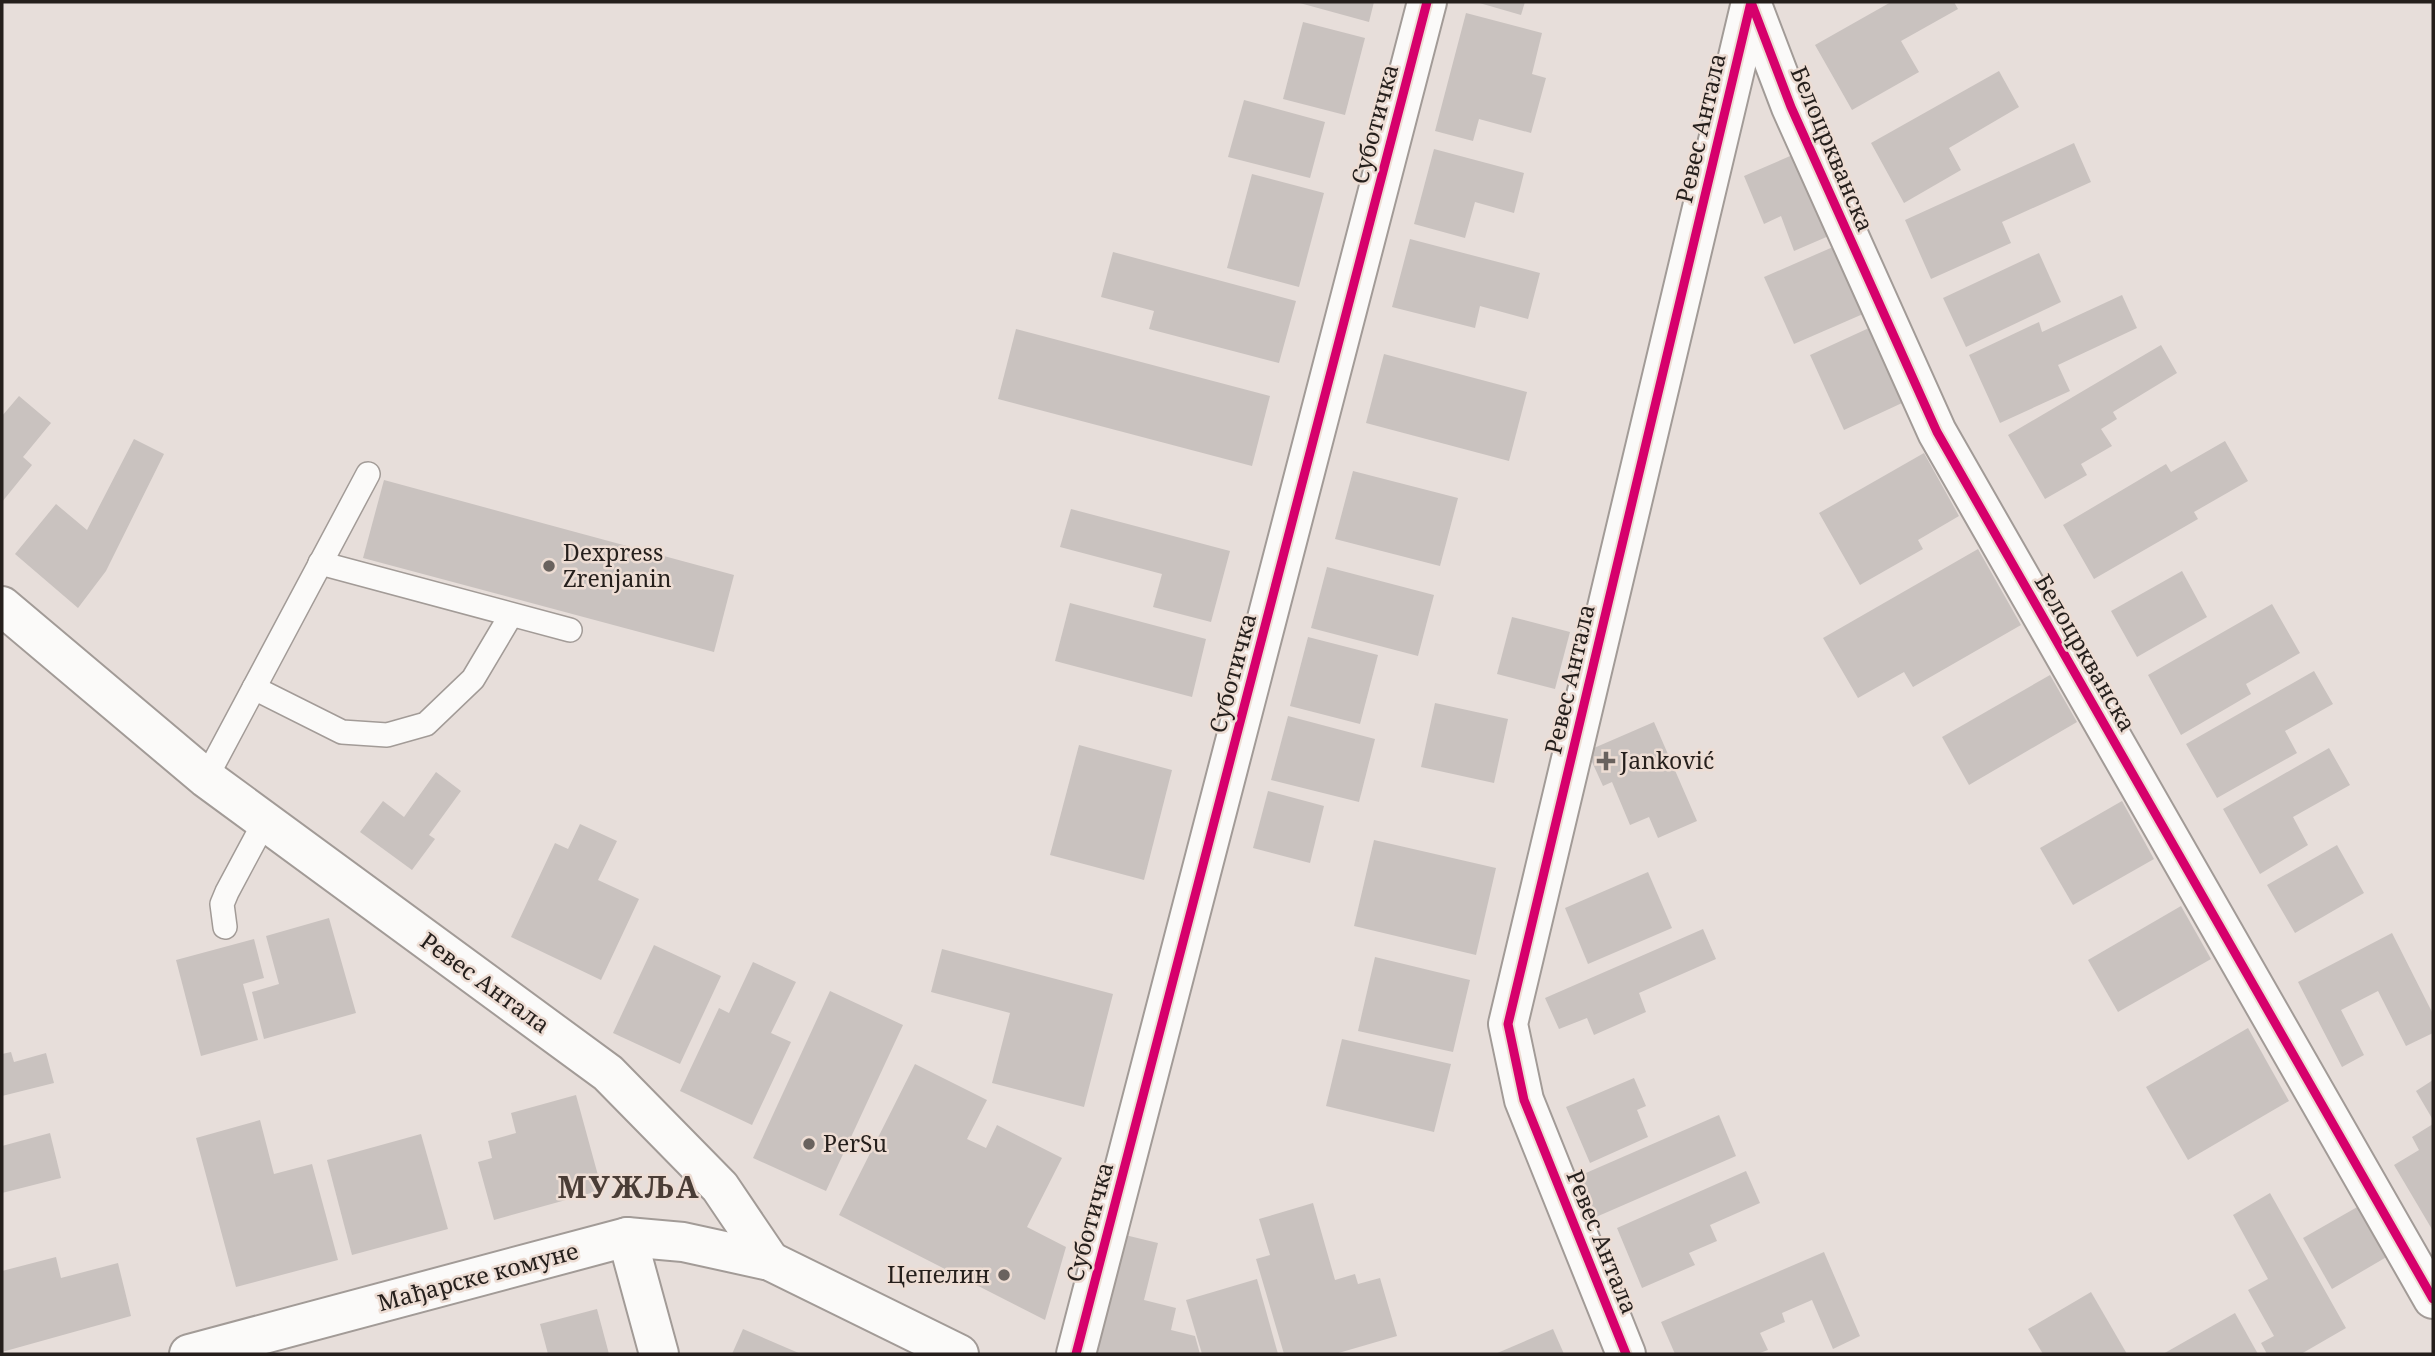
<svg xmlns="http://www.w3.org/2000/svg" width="2435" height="1356" font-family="'Noto Serif',serif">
<rect width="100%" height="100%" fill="#e7deda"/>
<g fill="#c9c2bf">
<polygon points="1296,2 1374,2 1369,22"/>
<polygon points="1476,2 1525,2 1521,15"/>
<polygon points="1891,2 1954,2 1958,9 1901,41 1919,72 1852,110 1815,45"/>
<polygon points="1466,13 1542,33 1532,74 1546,78 1531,133 1479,119 1473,141 1435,131"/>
<polygon points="1303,22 1365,38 1345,115 1283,99"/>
<polygon points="1999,71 2019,107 1949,148 1961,170 1904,203 1871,143"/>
<polygon points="1244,100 1325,122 1310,178 1228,157"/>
<polygon points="2074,143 2091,182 2002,222 2011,243 1931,279 1905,220"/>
<polygon points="1434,149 1524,173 1514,213 1475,202 1465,238 1414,224"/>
<polygon points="1804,150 1838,232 1794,251 1781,216 1764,224 1744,176"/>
<polygon points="1252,174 1324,193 1299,287 1227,268"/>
<polygon points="1410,239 1540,273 1528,319 1480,306 1475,328 1392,307"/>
<polygon points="1833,247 1863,314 1794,344 1764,277"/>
<polygon points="1113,252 1296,301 1279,363 1149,329 1154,311 1101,297"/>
<polygon points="2039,253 2061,302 1966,347 1943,298"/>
<polygon points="2122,295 2137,328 2058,365 2070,391 2000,423 1969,355 2039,322 2042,332"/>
<polygon points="1869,328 1902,403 1844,430 1810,355"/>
<polygon points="1016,329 1270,396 1252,466 998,399"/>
<polygon points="2161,345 2177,373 2113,412 2117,419 2101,429 2112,446 2081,464 2087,475 2045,499 2008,435"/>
<polygon points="1384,354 1527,392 1509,461 1366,423"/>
<polygon points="19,396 51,423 23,457 32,465 2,502 2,416"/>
<polygon points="134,439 164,454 106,571 78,608 15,554 56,504 87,530"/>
<polygon points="2225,441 2248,481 2194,512 2198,519 2094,579 2063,525 2166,464 2171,472"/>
<polygon points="1924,453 1959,516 1918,540 1923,549 1860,585 1819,513"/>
<polygon points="1353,471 1458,498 1440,566 1335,539"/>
<polygon points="384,480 734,575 714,652 363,558"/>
<polygon points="1071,509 1230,551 1211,622 1153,607 1162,574 1060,547"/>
<polygon points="1978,549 2021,625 1913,687 1904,672 1858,698 1823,638"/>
<polygon points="1327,567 1434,595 1418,656 1311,628"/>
<polygon points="2182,571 2207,617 2137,657 2111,611"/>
<polygon points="1070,603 1206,639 1192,697 1055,661"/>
<polygon points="2272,604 2300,653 2246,684 2251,694 2181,735 2148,675"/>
<polygon points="1512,617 1570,632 1555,689 1497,674"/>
<polygon points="1308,637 1378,655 1360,724 1290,706"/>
<polygon points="2314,671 2333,704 2285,731 2297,753 2217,798 2186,744"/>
<polygon points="2050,675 2077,722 1969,785 1942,737"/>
<polygon points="1435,703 1508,719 1494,783 1421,767"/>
<polygon points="1288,716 1375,739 1359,802 1271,780"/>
<polygon points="1654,722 1697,821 1658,838 1649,817 1630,825 1612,782 1603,786 1587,751"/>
<polygon points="1079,745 1172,770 1144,880 1050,855"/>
<polygon points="2329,748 2350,785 2293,817 2308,845 2260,874 2223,809"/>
<polygon points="436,772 461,791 429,835 435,839 412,870 360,832 383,801 404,817"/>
<polygon points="1268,791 1324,806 1310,863 1253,848"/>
<polygon points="2122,801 2154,859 2073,905 2040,848"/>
<polygon points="580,824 617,841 598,880 639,899 601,980 511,937 555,843 568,849"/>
<polygon points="1374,840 1496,868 1476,955 1354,926"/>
<polygon points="2337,845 2364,893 2295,933 2267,885"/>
<polygon points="1648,872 1672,928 1588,964 1565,908"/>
<polygon points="2181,906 2211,959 2118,1012 2088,960"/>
<polygon points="329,918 356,1013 264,1039 252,992 279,984 266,936"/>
<polygon points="1703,929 1716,959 1639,993 1646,1012 1594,1035 1587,1018 1559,1029 1545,998"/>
<polygon points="2392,933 2433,1014 2433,1033 2406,1046 2378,991 2341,1010 2364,1055 2342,1067 2298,982"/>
<polygon points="254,939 264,978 243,984 258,1040 201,1056 176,960"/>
<polygon points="654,945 721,976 680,1064 613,1033"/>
<polygon points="942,949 1113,994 1084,1107 992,1083 1010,1013 931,992"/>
<polygon points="1375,957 1470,980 1453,1052 1358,1031"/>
<polygon points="753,962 796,982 771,1033 791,1042 752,1125 680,1091 719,1008 729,1013"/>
<polygon points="830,991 903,1025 826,1191 753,1158"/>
<polygon points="2248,1028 2289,1101 2188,1160 2146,1087"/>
<polygon points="1342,1039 1451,1064 1434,1132 1326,1106"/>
<polygon points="11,1052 14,1062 46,1053 54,1083 2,1096 2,1054"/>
<polygon points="915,1064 987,1100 967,1139 986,1148 997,1125 1062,1158 1027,1227 1066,1247 1045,1320 839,1215"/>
<polygon points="1634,1078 1646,1106 1637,1110 1648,1137 1590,1163 1566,1107"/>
<polygon points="2433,1080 2433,1120 2416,1091"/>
<polygon points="576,1095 602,1190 494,1220 478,1162 492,1158 488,1141 516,1133 511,1113"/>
<polygon points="1719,1115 1736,1156 1596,1217 1579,1176"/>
<polygon points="260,1120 274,1174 312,1164 338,1260 236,1287 196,1138"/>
<polygon points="2433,1124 2433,1231 2394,1165 2419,1150 2412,1137"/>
<polygon points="50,1133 61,1178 2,1193 2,1146"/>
<polygon points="421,1134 448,1229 352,1255 327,1160"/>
<polygon points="1746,1171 1760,1203 1710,1225 1717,1241 1689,1253 1695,1265 1642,1288 1617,1228"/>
<polygon points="2270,1193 2346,1328 2301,1354 2267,1354 2261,1343 2274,1336 2248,1290 2268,1279 2233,1215"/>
<polygon points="2366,1202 2395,1252 2332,1289 2303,1238"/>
<polygon points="1313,1203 1335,1280 1355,1274 1358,1284 1380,1278 1397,1336 1335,1354 1284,1354 1256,1259 1270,1255 1259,1219"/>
<polygon points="1121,1234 1158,1243 1144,1300 1176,1308 1171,1330 1195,1336 1200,1354 1090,1354"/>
<polygon points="1824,1252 1860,1336 1833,1349 1812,1300 1782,1313 1785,1322 1760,1333 1768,1350 1757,1354 1675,1354 1661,1322"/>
<polygon points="56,1257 61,1278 118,1263 131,1316 2,1352 2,1271"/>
<polygon points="1257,1279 1278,1354 1202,1354 1186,1300"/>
<polygon points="2091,1292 2127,1354 2043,1354 2028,1329"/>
<polygon points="597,1309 609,1354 548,1354 540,1324"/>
<polygon points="2235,1313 2258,1354 2163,1354"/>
<polygon points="743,1329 801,1354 732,1354"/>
<polygon points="1553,1329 1564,1354 1495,1354"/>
</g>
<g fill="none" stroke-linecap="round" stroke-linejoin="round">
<defs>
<g id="service">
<polyline points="320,563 570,630"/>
<polyline points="254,688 342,732 387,735 426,724 473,679 511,615"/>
<polyline points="206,778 368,474"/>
<polyline points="225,927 222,904 227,892 265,821"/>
</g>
<g id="minor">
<polyline points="1751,2 1791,107 1937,432 2433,1299"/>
<polyline points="2,606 206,778 608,1073 720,1187 770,1261"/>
<polyline points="627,1237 659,1354"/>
<polyline points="1076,1354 1427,2"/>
<polyline points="1626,1354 1524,1100 1508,1024 1751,2"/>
</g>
<polyline id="tertiary" points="189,1354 627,1237 683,1242 770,1261 959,1354"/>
</defs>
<use href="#service" stroke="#a29b97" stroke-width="26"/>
<use href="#minor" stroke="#a29b97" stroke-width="42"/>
<use href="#tertiary" stroke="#a29b97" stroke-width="42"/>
<use href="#service" stroke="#fbfaf9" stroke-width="23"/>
<use href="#minor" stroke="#fbfaf9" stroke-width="38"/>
<use href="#tertiary" stroke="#fbfaf9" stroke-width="38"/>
<defs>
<g id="cycleway">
<polyline points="1751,2 1791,107 1937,432 2433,1299"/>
<polyline points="1076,1354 1427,2"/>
<polyline points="1626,1354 1524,1100 1508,1024 1751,2"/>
</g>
</defs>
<use href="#cycleway" stroke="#edddd4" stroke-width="13"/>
<use href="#cycleway" stroke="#d6006c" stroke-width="9"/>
</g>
<g fill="#69625e" stroke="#edddd4" stroke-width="2.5">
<circle cx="549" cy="566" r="7"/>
<path d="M1602.5 750.5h7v7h7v7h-7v7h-7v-7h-7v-7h7z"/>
<circle cx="809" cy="1144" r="7"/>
<circle cx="1004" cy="1275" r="7"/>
</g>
<g text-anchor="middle" stroke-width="5" stroke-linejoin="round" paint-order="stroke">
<g font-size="23" fill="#251f1c" stroke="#edddd4">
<text transform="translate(1375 124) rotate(-75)" y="8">Суботичка</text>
<text transform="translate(1701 128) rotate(-77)" y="8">Ревес Антала</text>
<text transform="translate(1832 149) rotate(67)" y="8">Белоцркванска</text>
<text transform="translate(2085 653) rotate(60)" y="8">Белоцркванска</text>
<text transform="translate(1233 673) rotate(-75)" y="8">Суботичка</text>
<text transform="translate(1570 679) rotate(-77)" y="8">Ревес Антала</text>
<text transform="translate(485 983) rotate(36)" y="8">Ревес Антала</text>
<text transform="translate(1090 1222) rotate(-75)" y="8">Суботичка</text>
<text transform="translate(1602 1242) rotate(68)" y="8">Ревес Антала</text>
<text transform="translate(478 1277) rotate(-15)" y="8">Мађарске комуне</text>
</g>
<g font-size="23" fill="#251f1c" stroke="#edddd4" text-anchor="start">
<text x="563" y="561">Dexpress<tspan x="563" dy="26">Zrenjanin</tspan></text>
<text x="1620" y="769">Janković</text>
<text x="823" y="1152">PerSu</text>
<text x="990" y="1283" text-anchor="end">Цепелин</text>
</g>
<g font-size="30" font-weight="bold" letter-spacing="2" fill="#4a3d36" stroke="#edddd4">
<text x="629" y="1198">МУЖЉА</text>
</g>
</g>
<rect width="2435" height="1356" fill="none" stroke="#251f1c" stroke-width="7"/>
</svg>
